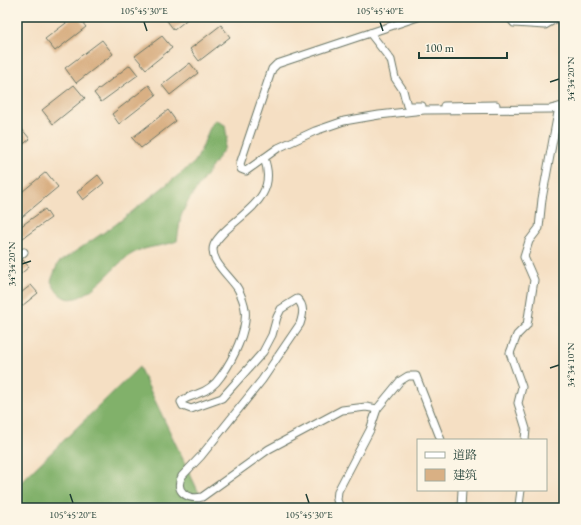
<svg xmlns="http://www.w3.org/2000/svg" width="581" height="525" font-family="'EB Garamond','Noto Serif SC',serif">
<rect width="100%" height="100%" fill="#fcf5e5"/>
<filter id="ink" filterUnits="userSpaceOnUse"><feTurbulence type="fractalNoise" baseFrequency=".025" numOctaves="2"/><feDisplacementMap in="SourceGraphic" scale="8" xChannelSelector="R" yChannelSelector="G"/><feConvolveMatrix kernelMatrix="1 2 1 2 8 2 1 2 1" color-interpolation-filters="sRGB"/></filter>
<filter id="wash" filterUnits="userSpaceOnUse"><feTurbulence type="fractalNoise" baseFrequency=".012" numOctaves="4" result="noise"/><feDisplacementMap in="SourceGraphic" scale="16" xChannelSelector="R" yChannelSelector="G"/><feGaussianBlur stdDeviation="0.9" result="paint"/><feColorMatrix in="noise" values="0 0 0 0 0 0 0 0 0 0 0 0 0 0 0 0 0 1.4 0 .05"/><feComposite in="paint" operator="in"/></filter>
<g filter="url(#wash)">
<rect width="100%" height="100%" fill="#f5dfc3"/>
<g fill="#81b16a" stroke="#50774f">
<path d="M 215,120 L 225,125 L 227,138 L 224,149 L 187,203 L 181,216 L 177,241 C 162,247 144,246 130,255 C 109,268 71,328 51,281 L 58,263 L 115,225 L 194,163 C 204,149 205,133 215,120 Z"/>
<polygon points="139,367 200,495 199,508 17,508 17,486"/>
</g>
<g id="blocks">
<g fill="#d9b084">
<polygon points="74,17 78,17 86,27 55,51 45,39"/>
<polygon points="166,17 190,17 174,30 165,18"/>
<polygon points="221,25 230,37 199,61 190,49"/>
<polygon points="162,36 172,48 146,69 135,56"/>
<polygon points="102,40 113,54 76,83 65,68"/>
<polygon points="190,63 198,73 170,95 162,85"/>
<polygon points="130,65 138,75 101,102 94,93"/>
<polygon points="74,85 85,98 53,124 42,110"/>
<polygon points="149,85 156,95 119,124 112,114"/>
<polygon points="168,110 176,121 141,148 132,138"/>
<polygon points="21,128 30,139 17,149 17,131"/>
<polygon points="46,172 58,187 17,221 17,196"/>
<polygon points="98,175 104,183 83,200 77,192"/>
<polygon points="45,209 51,218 23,238 17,229"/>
<polygon points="23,260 29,267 17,277 17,264"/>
<polygon points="31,285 38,293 17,310 17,296"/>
</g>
</g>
</g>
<g filter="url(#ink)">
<use href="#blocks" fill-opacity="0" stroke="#6a7666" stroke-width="1"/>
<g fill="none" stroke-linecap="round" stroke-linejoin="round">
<defs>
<g id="street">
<polyline points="418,17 277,64 272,69 240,164 241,169 246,171 278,148 315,131 344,121 379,115 424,110 551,109 564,106"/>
<polyline points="509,17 514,23 545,25 559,17"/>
<polyline points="370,33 391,60 395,78 403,90 407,106 422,106"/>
<polyline points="444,106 496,105"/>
<path d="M 264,158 C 278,195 248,209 225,231 C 221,235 216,240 214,245 C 208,260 231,277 238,289 C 241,295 244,302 245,309 C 248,329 233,360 221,376 C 215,385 207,391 197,394 C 191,397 185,397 181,402 L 183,406 L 191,409 L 222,398 L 263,352 L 272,335 L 277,317 L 281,309 L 297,299 C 305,306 303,315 300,324 L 262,380 L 201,456 L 182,476 C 173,492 189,500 202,497 L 269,449 L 342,410 L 366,407 L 377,409"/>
<polyline points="17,258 24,252"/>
<polyline points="525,440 526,429 518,403 522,387 510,353 517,335 527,325 534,280 524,257 529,241 539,228 542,199 559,107"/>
<polyline points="519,505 521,490"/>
<polyline points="340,508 337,500 338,491 370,430 377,409 400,381 408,376 416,376 441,440"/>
<polyline points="461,508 462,490"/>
</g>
</defs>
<use href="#street" stroke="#6a7666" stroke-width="9"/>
<use href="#street" stroke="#fff" stroke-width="7"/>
</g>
</g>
<path fill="none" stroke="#1f3d34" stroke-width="1.5" d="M 144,22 L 147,31M 380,22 L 383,31M 550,82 L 559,79M 22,264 L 31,261M 550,368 L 559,365M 70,494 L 73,503M 306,494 L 309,503"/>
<rect width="581" height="525" fill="none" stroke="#fcf5e5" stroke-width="44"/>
<rect x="417" y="439" width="130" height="52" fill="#fcf5e5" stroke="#a4ab9e"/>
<rect x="425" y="452" width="20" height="6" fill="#ffffff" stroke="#a4ab9e"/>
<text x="453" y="459" font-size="12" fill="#1f3d34">道路</text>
<rect x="425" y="469" width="20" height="12" fill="#d9b084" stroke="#a4ab9e"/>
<text x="453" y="479" font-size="12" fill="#1f3d34">建筑</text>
<path d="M419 52v6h88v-6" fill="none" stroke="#1f3d34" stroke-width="2"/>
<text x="425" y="52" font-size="12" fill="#1f3d34" stroke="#fcf5e5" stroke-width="3" paint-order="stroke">100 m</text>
<rect x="22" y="22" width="537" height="481" fill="none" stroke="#1f3d34" stroke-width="1.5"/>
<g font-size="10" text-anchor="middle" fill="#1f3d34">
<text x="144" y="14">105°45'30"E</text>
<text x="380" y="14">105°45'40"E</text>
<text transform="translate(570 79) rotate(-90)" y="4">34°34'20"N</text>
<text transform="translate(11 264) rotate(-90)" y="4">34°34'20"N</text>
<text transform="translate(570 365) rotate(-90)" y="4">34°34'10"N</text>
<text x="73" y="518">105°45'20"E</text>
<text x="309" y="518">105°45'30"E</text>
</g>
</svg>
